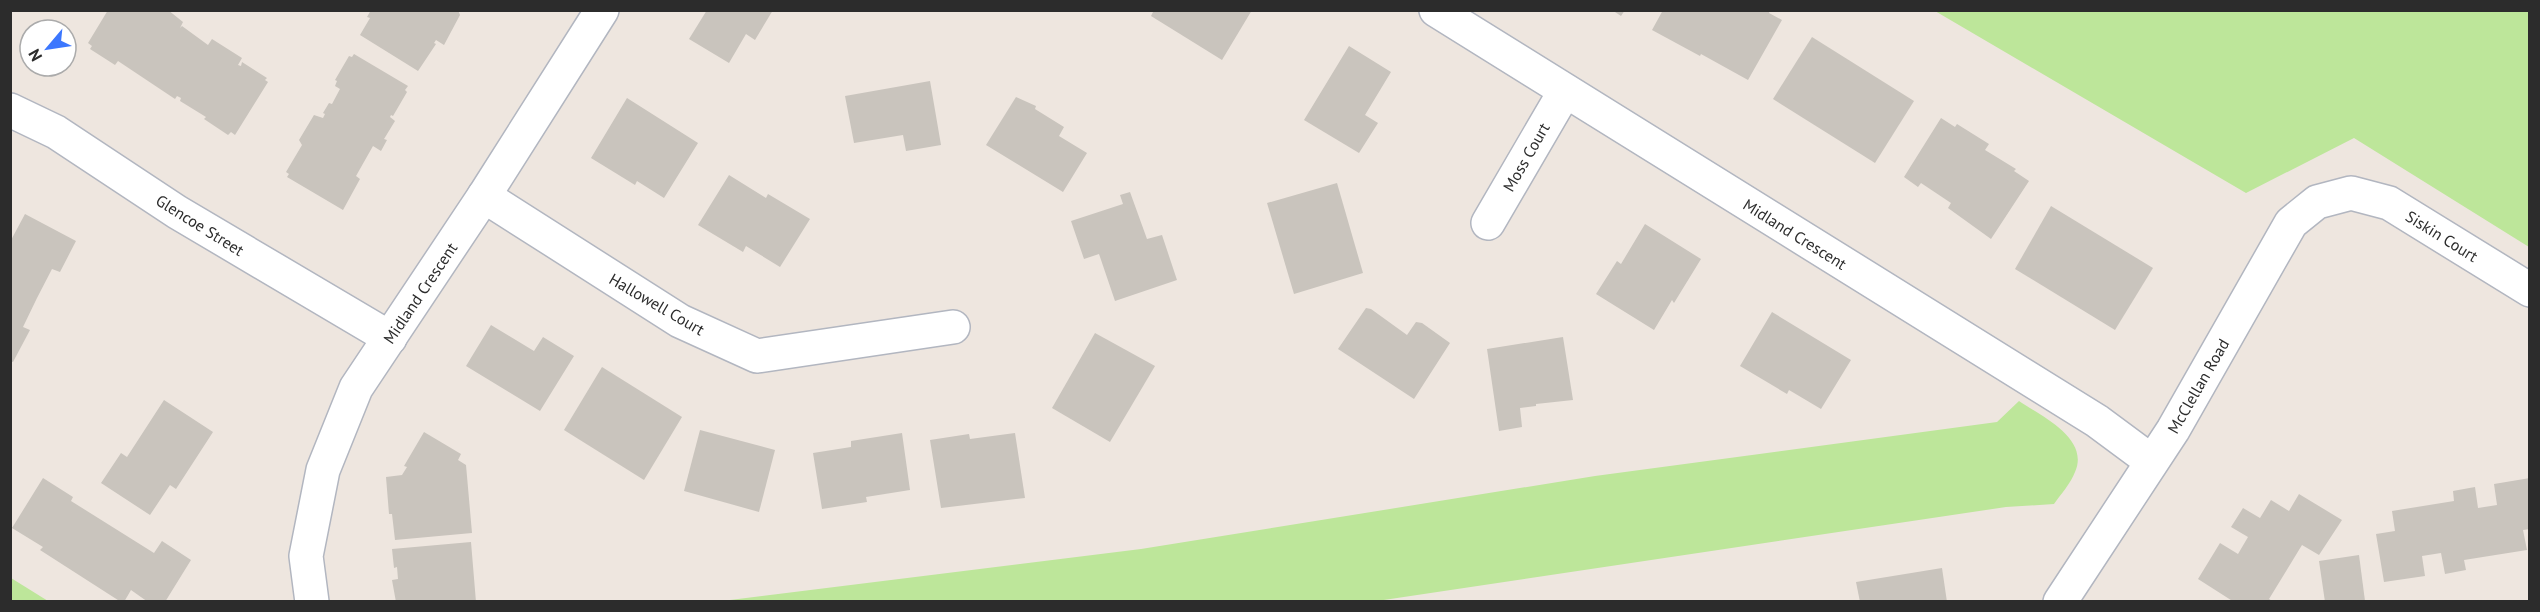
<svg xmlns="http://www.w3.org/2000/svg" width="2540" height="612" font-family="'PT Sans',sans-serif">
<rect width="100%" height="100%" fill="#eee6df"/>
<g fill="#bde69a">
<polygon points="1935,11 2529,11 2529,247 2354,138 2246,193"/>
<path d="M 2019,401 C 2041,416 2090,438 2075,472 C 2071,483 2061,494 2054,504 L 2006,507 L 1377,601 L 722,601 L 1141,549 L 1595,476 L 1997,422 Z"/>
<polygon points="11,578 48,601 11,601"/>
</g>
<g fill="#c9c4bd">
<polygon points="108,10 168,10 183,22 180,28 182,26 208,45 212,39 242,58 238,65 241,66 242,62 267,78 265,80 268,82 235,135 231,132 228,135 204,119 206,117 180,101 181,98 177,96 175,99 118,61 115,65 90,49 92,46 88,43"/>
<polygon points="371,10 458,10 460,15 444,45 436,40 434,43 436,44 418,71 360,35 370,18 367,17"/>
<polygon points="707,10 773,10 755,40 746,34 729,63 689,39"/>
<polygon points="1154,10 1252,10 1222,60 1151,16"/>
<polygon points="1612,10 1625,10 1621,16"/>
<polygon points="1663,10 1770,10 1769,13 1782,20 1748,80 1701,54 1700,56 1652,30"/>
<polygon points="1812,37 1914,101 1875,163 1773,99"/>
<polygon points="1349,46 1391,72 1365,115 1378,123 1359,153 1304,120"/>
<polygon points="354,54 408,86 405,90 407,92 393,116 391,115 390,117 395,121 384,139 387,140 381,151 373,146 356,176 360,179 343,210 287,177 289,174 286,172 302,145 299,140 314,115 323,118 325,114 323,113 329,103 332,104 340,89 335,86 337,81 335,80 349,56 352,57"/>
<polygon points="930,81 941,145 906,151 903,135 854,143 845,96"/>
<polygon points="1016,97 1036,106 1035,109 1064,127 1059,136 1087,153 1063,192 986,145"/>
<polygon points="627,98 698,143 664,198 637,181 635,185 591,158"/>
<polygon points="1941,118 1955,127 1957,124 1989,144 1985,150 2016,169 2014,171 2029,181 1991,239 1948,208 1951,203 1921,183 1918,187 1904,177"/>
<polygon points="729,175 766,198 768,194 810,219 780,267 746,246 743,252 698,225"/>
<polygon points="1337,183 1363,273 1294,294 1267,203"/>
<polygon points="1130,192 1147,239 1162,235 1177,280 1115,301 1099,254 1084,259 1071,221 1123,204 1120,195"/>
<polygon points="2051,206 2153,268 2115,330 2015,269"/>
<polygon points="25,214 76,241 60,272 52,269 37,298 23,327 30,330 13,362 10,361 10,242"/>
<polygon points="1645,224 1701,259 1674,303 1672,300 1654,330 1596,294 1617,261 1621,264"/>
<polygon points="1366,308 1371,309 1407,335 1416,322 1422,323 1450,343 1414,399 1338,349"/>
<polygon points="1772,312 1851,360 1821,409 1789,390 1787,394 1740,366"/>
<polygon points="491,325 534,351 543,337 574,356 540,411 466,366"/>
<polygon points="1095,333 1155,366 1110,442 1052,408"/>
<polygon points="1563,337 1573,400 1536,404 1536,406 1520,408 1522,427 1499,431 1487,349"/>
<polygon points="602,367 682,417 644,480 564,430"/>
<polygon points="164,400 213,432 176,489 170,485 150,515 101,483 121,453 127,457"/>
<polygon points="700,430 775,450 759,512 684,491"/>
<polygon points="424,432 461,454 458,460 466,465 472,533 395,540 392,514 389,514 386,477 402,475 407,467 404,466"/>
<polygon points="902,433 910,490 866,497 867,502 822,509 813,453 851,447 851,441"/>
<polygon points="1015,433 1025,498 941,508 930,440 969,434 970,439"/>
<polygon points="43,478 73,497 71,501 154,553 162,541 191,560 165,602 148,602 131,590 124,602 121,602 40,550 43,547 12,528"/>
<polygon points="2530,478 2530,529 2523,530 2527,550 2464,560 2466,570 2445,574 2441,553 2422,556 2425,576 2384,582 2376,534 2395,531 2392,511 2454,501 2453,491 2475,487 2478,508 2497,505 2494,484"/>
<polygon points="2299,494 2342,520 2319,555 2302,545 2269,599 2274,602 2234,602 2198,579 2220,543 2238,554 2248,537 2231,527 2243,508 2260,518 2271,500 2289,511"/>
<polygon points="471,542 476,602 396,602 392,580 398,579 397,567 394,568 392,549"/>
<polygon points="2359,555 2365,601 2325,602 2319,561"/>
<polygon points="1942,568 1947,602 1860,602 1856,582"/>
</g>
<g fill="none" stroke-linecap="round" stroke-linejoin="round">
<defs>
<g id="minor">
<polyline points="1436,10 2097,421 2151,461"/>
<polyline points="10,110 56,132 177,212 390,338"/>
<polyline points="484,196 680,321 757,356 953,327"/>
<polyline points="1488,223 1565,91"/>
<polyline points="312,602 306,556 323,470 356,388 484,196 602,10"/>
<polyline points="2060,602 2173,430 2291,223 2317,202 2351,193 2389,203 2530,290"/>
</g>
</defs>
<use href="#minor" stroke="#b2b6c0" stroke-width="36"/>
<use href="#minor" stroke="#fff" stroke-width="33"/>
</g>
<g text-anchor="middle" stroke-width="4.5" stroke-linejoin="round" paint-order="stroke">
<g font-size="16" fill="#2c2c2c" stroke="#fff">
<text transform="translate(1526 157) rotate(-60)" y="6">Moss Court</text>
<text transform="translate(200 225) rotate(32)" y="6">Glencoe Street</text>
<text transform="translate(1795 234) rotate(32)" y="6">Midland Crescent</text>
<text transform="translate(2442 236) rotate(32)" y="6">Siskin Court</text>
<text transform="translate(420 293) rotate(-56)" y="6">Midland Crescent</text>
<text transform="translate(657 304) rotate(30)" y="6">Hallowell Court</text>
<text transform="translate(2198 386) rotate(-60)" y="6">McClellan Road</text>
</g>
</g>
<rect width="2540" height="612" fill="none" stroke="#2c2c2c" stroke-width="24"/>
<g transform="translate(48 48) rotate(241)"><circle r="28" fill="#ffffff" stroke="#ababab" stroke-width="1.5"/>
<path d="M0-4.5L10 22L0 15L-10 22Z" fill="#3c77fe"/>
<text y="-9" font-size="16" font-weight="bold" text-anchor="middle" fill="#2c2c2c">N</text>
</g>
</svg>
